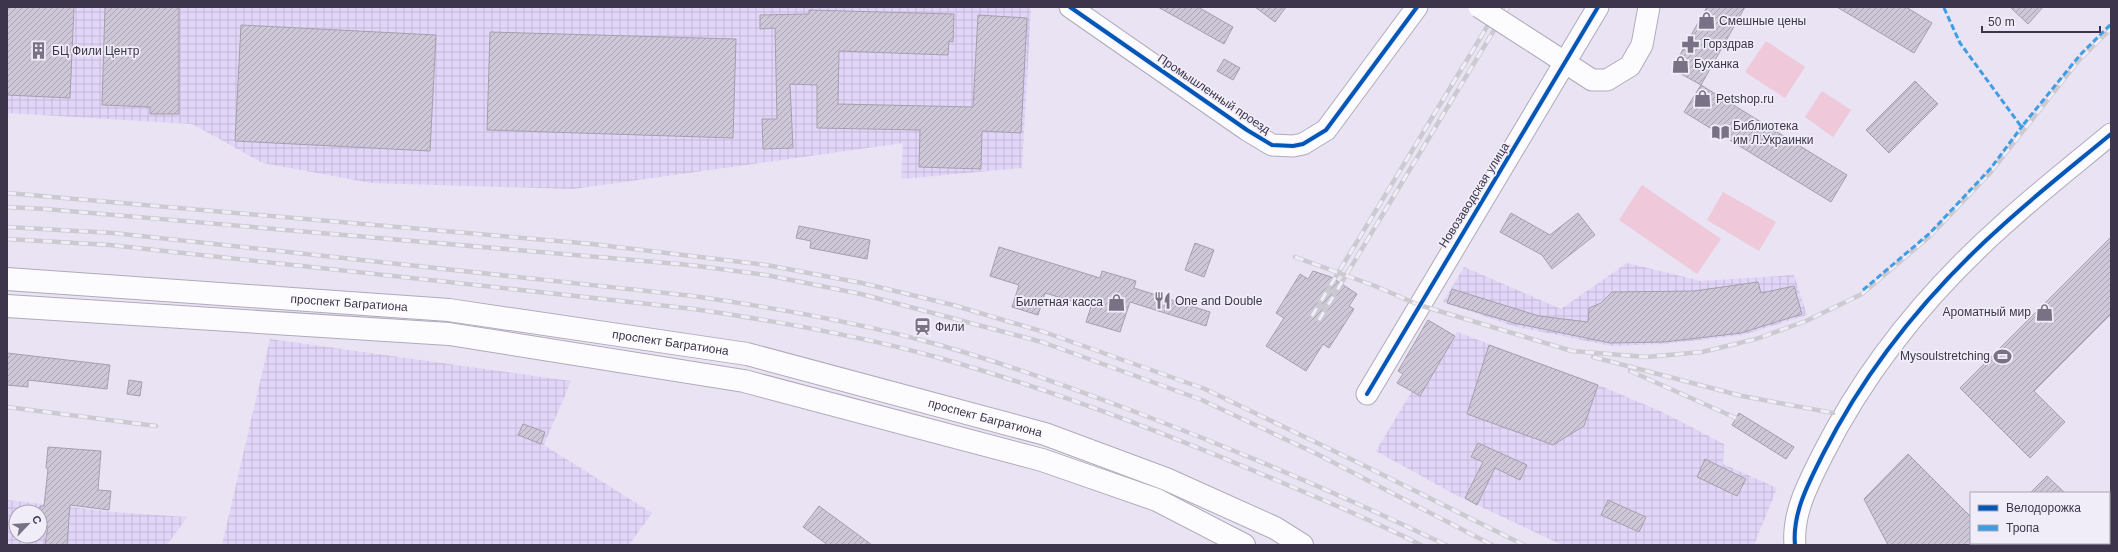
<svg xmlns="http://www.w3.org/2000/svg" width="2118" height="552" font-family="Helvetica,sans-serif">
<defs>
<pattern id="industrial-grid" width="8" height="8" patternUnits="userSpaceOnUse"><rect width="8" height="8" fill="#e2d6f8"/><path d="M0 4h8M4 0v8" fill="none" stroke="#c3b8d6"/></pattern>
<pattern id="building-hatch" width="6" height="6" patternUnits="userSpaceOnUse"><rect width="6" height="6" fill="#cdc7d8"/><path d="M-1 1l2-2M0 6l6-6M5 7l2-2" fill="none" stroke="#a8a2b1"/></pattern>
</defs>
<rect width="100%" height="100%" fill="#e9e3f4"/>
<g fill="url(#industrial-grid)" fill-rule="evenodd">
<polygon points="7,7 1031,8 1022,168 901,179 903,143 573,189 371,183 263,163 192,124 7,113"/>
<polygon points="1627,263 1701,281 1794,275 1807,315 1743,335 1664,344 1611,346 1513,326 1443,302 1464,267 1561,309"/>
<polygon points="1428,320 1455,336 1457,332 1598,385 1660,411 1724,444 1723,464 1777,488 1754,545 1562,545 1454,494 1376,451 1412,391 1397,383 1403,374 1398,371"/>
<polygon points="270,339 571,381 544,445 652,513 629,545 222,545"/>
<path d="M 7,500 L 113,512 L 187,517 L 167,545 L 7,545 ZM 16,512 L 40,512 L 40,536 L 16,536 Z"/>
</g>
<g fill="#efc8d9">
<polygon points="1766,41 1805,67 1785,98 1745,72"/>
<polygon points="1822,91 1851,110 1833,137 1805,117"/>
<polygon points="1642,185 1721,239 1697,274 1619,220"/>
<polygon points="1723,192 1776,222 1759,251 1707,220"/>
</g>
<g fill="url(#building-hatch)" stroke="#a59fb0">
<polygon points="7,7 74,7 70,98 7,95"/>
<polygon points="105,7 179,7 179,114 150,114 150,107 102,105"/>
<polygon points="1158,7 1198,7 1233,27 1224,44"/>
<polygon points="1255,7 1286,7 1275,22"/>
<polygon points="1707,7 1745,7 1701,85 1672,69"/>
<polygon points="1837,7 1906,7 1932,23 1914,53"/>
<polygon points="2010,7 2043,7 2028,24"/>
<polygon points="809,10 954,14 953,42 949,41 948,55 839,51 838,104 973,107 978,15 1027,18 1021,133 982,131 981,169 919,167 920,130 817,128 817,85 790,84 793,148 763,149 762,119 777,119 775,28 760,29 760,15 809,14"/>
<polygon points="241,25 436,35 430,151 235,141"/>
<polygon points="490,32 736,39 733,138 487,130"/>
<polygon points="1224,59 1240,68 1233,80 1217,71"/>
<polygon points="1915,81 1938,104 1889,153 1866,130"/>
<polygon points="1701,85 1847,175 1831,202 1684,112"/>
<polygon points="1511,213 1550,235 1578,213 1595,235 1552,269 1542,255 1500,232"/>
<polygon points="799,226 870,240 867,259 810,248 811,241 796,238"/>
<polygon points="2111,237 2111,314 2034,391 2065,422 2030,458 1960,388"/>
<polygon points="1195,243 1214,250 1204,277 1185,270"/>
<polygon points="999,247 1100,278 1102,271 1136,281 1134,288 1210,312 1206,326 1130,302 1120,332 1086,322 1091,307 1045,293 1038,315 1012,307 1019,285 990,276"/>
<polygon points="1313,271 1331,277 1357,294 1349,306 1354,309 1329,348 1323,344 1306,371 1266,346 1284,318 1276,313 1300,274 1308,279"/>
<polygon points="1758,282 1761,293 1794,286 1802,314 1741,333 1664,342 1610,343 1514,323 1447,303 1452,289 1539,316 1588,322 1589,308 1601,303 1612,292 1694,291"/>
<polygon points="1428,320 1455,336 1420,396 1397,383 1403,374 1398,371"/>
<polygon points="1489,345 1598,385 1584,426 1553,445 1467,414"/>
<polygon points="7,353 110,365 107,389 28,380 28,387 7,385"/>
<polygon points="129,380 142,382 140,396 127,394"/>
<polygon points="1739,413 1794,447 1786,459 1732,425"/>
<polygon points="523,424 545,432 541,444 518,435"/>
<polygon points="1478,443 1527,465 1520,480 1495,468 1477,505 1465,498 1483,462 1471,457"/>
<polygon points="48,447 101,451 98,490 111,491 109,510 70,505 67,545 45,545 48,526 40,526 40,506 44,506 48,469 46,468"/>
<polygon points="1908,454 1971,517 1971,545 1888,545 1864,499"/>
<polygon points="1705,459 1746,479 1737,496 1697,477"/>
<polygon points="2047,476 2065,493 2030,493"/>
<polygon points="1608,500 1646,517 1639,532 1601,515"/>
<polygon points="819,506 872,545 828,545 803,527"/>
</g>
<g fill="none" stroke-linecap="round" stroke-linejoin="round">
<defs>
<g id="minor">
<polyline points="1070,7 1247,130 1272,145 1293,146 1303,144 1326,130 1417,7"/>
<polyline points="1535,43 1592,80 1607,80 1630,66 1642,45 1649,7"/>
<polyline points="1367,394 1598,7"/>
<path d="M 1795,545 C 1792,513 1809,482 1823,454 C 1867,367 1931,289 2004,224 C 2038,193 2075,164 2111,134"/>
</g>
<g id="major">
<path id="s1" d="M 7,279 L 449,310 L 747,354 L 1045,434 L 1166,479 L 1275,528 L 1302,545"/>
<polyline points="7,306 449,334 744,381 1042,460 1157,500 1244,545"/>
</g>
</defs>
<use href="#minor" stroke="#b0aaba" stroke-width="23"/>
<use href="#major" stroke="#b0aaba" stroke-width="24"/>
<use href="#minor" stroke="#fcfbfd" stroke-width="21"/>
<use href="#major" stroke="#fcfbfd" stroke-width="22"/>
<defs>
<g id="rail">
<polyline points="7,193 592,244 766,265 862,283 953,305 1044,332 1205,389 1359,463 1524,545"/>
<polyline points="7,207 45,209 690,265 766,275 861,294 1042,342 1202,400 1317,454 1492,545"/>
<path d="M 7,227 L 113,233 L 693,296 C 769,307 846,320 921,340 C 993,359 1063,385 1133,411 C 1239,451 1344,496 1446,545"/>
<path d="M 7,239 L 110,245 L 694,309 C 775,321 857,335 936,357 C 1044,387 1149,427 1252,470 C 1309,494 1366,517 1421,545"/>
<polyline points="1295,257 1375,286 1419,305 1572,351 1646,357 1702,352 1756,339 1806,321 1862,294 1930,236 1990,173 2079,60 2111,29"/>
<polyline points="1312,316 1499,7"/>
<polyline points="1319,320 1508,7"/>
<polyline points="1593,357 1742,396 1833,413"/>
<polyline points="1630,371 1736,418"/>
<polyline points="7,407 156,426"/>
</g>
</defs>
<use href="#rail" stroke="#cccad0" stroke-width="4.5"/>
<use href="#rail" stroke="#f1edf8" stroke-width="3" stroke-dasharray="9" stroke-linecap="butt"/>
<defs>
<polyline id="minor-bridge" points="1479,7 1535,43"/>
</defs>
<use href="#minor-bridge" stroke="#b0aaba" stroke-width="23" stroke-linecap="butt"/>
<use href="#minor-bridge" stroke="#fcfbfd" stroke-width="21"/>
<g stroke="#3f9de4" stroke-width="3" stroke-dasharray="6 3" stroke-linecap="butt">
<polyline points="1944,8 1960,43 2020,125 2023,125 2080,55 2111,24"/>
<polyline points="1863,290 1930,233 1991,168 2023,125"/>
</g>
<defs>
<g id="cycleway">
<polyline points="1070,7 1247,130 1272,145 1293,146 1303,144 1326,130 1417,7"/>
<polyline points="1367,394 1598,7"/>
<path d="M 1795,545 C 1792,513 1809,482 1823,454 C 1867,367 1931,289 2004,224 C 2038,193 2075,164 2111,134"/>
</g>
</defs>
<use href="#cycleway" stroke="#f1edf8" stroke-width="6"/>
<use href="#cycleway" stroke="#0057b8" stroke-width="4"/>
</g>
<defs>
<symbol id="shop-bare" viewBox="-9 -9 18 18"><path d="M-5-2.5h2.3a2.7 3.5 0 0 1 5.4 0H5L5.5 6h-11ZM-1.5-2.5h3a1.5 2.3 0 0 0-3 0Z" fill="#797286" stroke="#f1edf8" stroke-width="2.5" paint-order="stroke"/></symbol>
<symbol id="pharmacy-bare" viewBox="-9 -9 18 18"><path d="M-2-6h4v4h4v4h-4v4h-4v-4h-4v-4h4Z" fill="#797286" stroke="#f1edf8" stroke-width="2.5" paint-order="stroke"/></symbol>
<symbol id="building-bare" viewBox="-9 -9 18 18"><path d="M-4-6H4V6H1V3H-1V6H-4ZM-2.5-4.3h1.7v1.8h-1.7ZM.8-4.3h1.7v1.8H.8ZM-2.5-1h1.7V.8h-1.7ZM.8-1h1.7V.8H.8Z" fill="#797286" stroke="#f1edf8" stroke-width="2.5" paint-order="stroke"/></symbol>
<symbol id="library-bare" viewBox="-9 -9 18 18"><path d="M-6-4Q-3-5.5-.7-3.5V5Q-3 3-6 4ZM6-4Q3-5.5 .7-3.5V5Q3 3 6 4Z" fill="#797286" stroke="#f1edf8" stroke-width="2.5" paint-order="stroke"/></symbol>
<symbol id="restaurant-bare" viewBox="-9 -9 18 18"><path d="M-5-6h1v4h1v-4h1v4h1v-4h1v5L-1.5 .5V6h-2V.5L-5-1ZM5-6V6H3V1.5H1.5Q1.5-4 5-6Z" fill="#797286" stroke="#f1edf8" stroke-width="2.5" paint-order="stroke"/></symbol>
<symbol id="station-bare" viewBox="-9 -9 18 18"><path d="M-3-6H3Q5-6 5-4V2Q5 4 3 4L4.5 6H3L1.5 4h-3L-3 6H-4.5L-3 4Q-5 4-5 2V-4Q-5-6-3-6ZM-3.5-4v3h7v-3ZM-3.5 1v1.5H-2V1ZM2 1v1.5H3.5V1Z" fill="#797286" stroke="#f1edf8" stroke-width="2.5" paint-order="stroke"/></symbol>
<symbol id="stadium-bare" viewBox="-9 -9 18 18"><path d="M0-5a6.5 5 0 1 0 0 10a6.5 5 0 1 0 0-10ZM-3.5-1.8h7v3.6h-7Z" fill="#797286" stroke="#f1edf8" stroke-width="2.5" paint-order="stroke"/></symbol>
</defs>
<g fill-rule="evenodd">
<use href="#shop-bare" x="1694" y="8" width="25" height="25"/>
<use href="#pharmacy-bare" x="1678" y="32" width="25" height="25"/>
<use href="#building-bare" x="26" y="38" width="25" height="25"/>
<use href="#shop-bare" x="1668" y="52" width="25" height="25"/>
<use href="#shop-bare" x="1690" y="86" width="25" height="25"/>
<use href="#library-bare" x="1708" y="120" width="25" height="25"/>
<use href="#restaurant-bare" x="1150" y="288" width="25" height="25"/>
<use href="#shop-bare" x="1104" y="290" width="25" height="25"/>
<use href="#shop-bare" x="2032" y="300" width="25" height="25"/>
<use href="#station-bare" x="910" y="314" width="25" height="25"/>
<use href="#stadium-bare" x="1990" y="344" width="25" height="25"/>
</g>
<g text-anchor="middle" stroke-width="3.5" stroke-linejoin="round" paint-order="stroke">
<g font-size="12" fill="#3d354b" stroke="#f1edf8" text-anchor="start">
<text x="1719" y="25">Смешные цены</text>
<text x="1703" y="48">Горздрав</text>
<text x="52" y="55">БЦ Фили Центр</text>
<text x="1694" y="68">Буханка</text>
<text x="1716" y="103">Petshop.ru</text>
<text x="1733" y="130">Библиотека<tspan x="1733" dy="14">им Л.Украинки</tspan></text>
<text x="1175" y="305">One and Double</text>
<text x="1103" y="306" text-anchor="end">Билетная касса</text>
<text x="2031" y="316" text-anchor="end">Ароматный мир</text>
<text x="935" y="331">Фили</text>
<text x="1990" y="360" text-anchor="end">Mysoulstretching</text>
</g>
<g font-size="12" fill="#3d354b" stroke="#f1edf8">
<text transform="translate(1214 94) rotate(34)" y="4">Промышленный проезд</text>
<text transform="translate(1474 195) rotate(-58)" y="4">Новозаводская улица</text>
<text dy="4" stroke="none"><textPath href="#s1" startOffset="343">проспект Багратиона</textPath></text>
<text dy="4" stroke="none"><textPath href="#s1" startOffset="667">проспект Багратиона</textPath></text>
<text dy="4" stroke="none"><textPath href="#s1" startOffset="991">проспект Багратиона</textPath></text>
</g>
</g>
<rect width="2118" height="552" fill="none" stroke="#3d354b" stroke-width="16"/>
<rect x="1970" y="492" width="140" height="52" fill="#f1edf8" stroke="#a9a3b3"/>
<rect x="1978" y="505" width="20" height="6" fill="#0057b8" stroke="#a9a3b3"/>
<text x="2006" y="512" font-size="12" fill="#3d354b">Велодорожка</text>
<rect x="1978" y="525" width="20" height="6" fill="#3f9de4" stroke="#a9a3b3"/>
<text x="2006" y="532" font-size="12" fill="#3d354b">Тропа</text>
<g transform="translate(28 524) rotate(65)"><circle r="19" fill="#f1edf8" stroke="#a9a3b3"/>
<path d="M0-3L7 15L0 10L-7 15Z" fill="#797286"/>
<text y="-6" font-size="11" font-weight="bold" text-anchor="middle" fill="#3d354b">С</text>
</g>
<path d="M1982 26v6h118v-6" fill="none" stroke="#3d354b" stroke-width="2"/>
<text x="1988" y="26" font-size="12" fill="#3d354b" stroke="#f1edf8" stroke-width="3" paint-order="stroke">50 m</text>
</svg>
